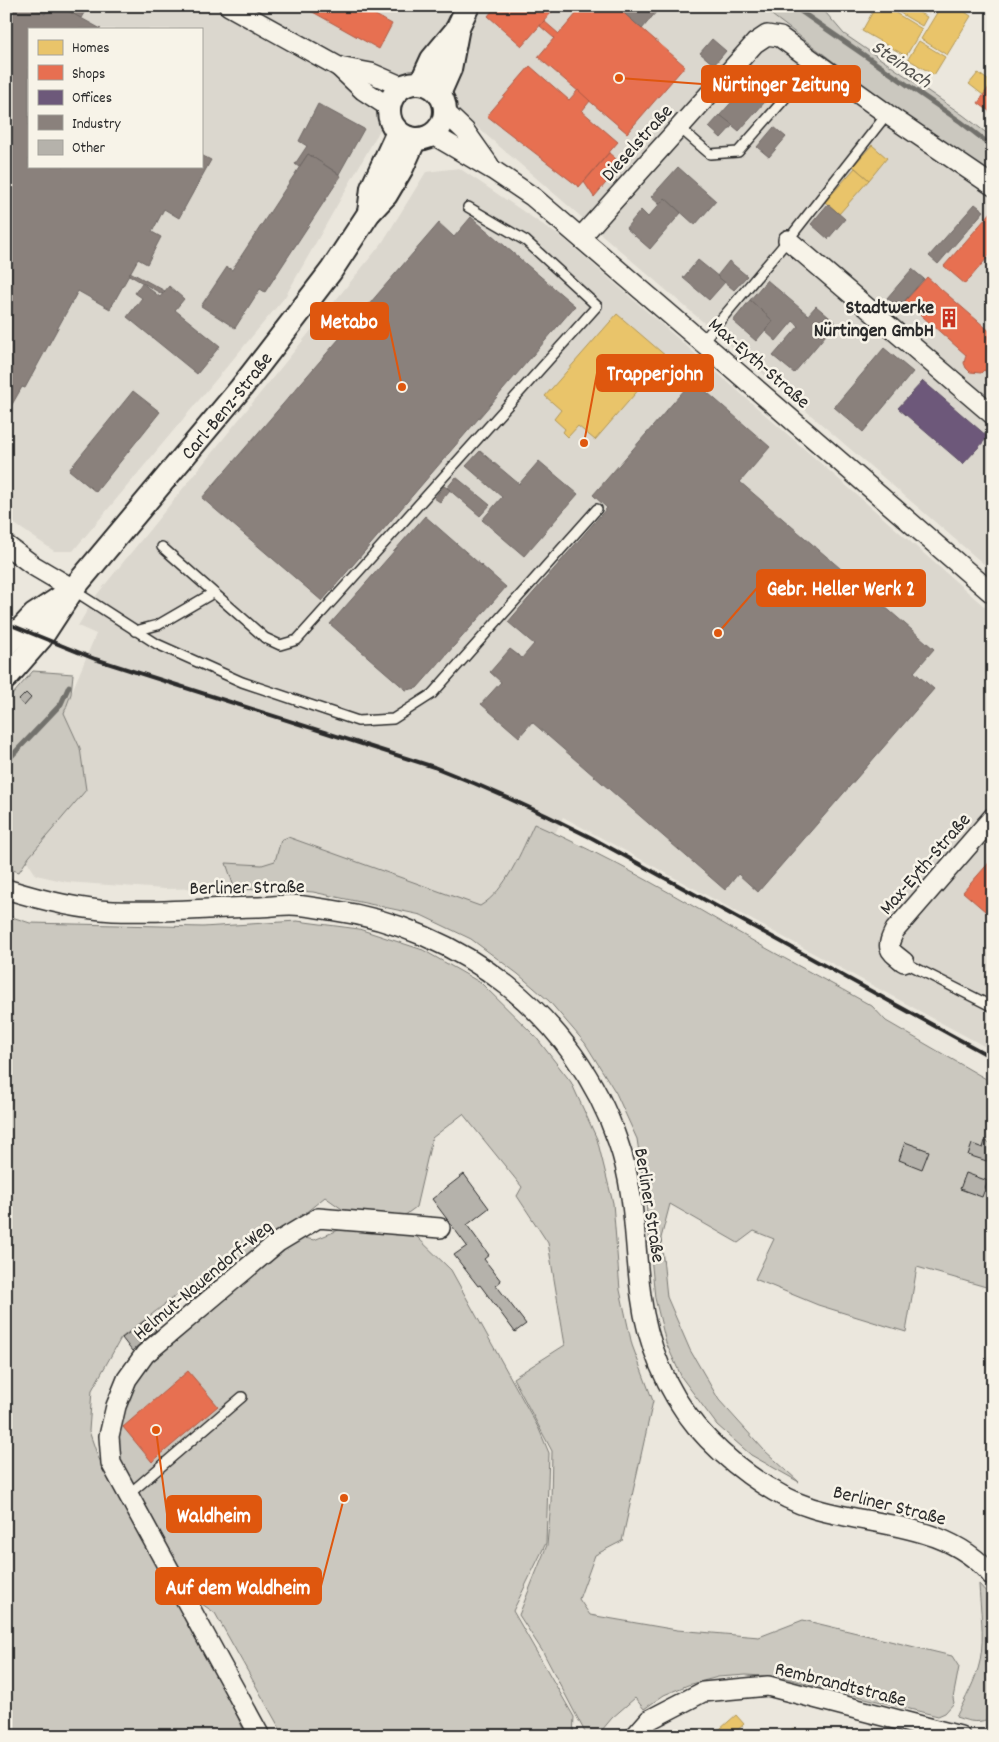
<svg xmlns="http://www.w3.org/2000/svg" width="999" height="1742" font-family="Dekko,sans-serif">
<rect width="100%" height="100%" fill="#ebe7dd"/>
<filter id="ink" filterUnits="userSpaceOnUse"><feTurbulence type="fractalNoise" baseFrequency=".02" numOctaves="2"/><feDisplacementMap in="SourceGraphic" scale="10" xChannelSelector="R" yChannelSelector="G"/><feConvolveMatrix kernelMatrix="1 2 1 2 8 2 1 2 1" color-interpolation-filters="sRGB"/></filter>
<g filter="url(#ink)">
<g fill="#dbd7ce" fill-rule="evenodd">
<path d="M 6,6 L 760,6 L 897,110 L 993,178 L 993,572 L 441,96 L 406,77 L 386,119 L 285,297 L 73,551 L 54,551 L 6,518 ZM 29,29 L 201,29 L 201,166 L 29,166 Z"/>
<polygon points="459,168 564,239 993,614 993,1051 563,817 539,867 482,923 295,886 164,889 67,882 36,875 22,853 63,713 96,634 78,626 95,597 382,243 426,172"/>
</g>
<g fill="#cbc8bf" stroke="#7b7a75">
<polygon points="760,6 820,6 844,34 963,115 993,138 993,178 897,110"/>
<polygon points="33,671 73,674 71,694 64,713 80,748 86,790 29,857 19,872 6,868 6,702"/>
<path d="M 534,824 C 610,857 683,900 755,942 C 794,964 833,984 872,1006 L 886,1021 L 993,1083 L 993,1289 L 917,1267 L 906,1332 L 818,1305 L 755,1279 L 774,1239 L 754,1231 L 738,1243 L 670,1204 L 661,1238 L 667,1297 L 690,1350 L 719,1400 L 764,1450 L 799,1482 L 751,1455 L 717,1425 L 682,1378 L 666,1343 L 655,1298 L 645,1193 L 637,1139 L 616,1093 L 585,1043 L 549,1001 L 518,974 L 471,939 L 421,915 L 313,892 L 275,889 L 235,890 L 226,863 L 262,865 L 275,861 L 281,840 L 288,837 L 480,906 C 506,891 522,850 534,824 Z"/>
<polygon points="6,915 30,923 203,927 297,921 359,929 423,950 481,983 535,1036 571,1082 597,1139 613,1203 620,1290 632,1345 653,1401 622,1541 595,1555 579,1599 590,1615 677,1630 759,1637 803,1620 952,1656 959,1667 953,1698 954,1703 945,1713 938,1716 780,1677 746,1675 718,1677 688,1685 664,1695 644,1709 635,1698 612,1718 597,1736 587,1736 543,1652 519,1615 547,1545 551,1503 552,1451 513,1378 565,1345 548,1243 517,1196 522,1187 463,1114 432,1138 416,1207 400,1219 352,1216 325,1197 189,1307 177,1295 121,1338 92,1390 89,1431 98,1457 203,1637 246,1736 6,1736"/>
<polygon points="346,1227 413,1233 451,1270 539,1429 549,1453 546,1543 513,1611 574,1717 573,1736 284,1736 215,1613 199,1602 116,1452 115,1433 126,1399 151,1359 295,1236 314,1240"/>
<path d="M 979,1584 L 989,1595 L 993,1603 L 993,1717 C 979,1724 971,1722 956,1717 C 965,1699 976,1680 980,1661 C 985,1635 980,1609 979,1584 Z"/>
</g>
<g fill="#e9c46a" stroke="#b09657">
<polygon points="876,6 884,6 922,29 906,56 862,31"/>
<polygon points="888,6 907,6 927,17 922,26"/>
<polygon points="919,6 934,6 929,13"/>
<polygon points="941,6 956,6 971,16 947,55 921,39"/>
<polygon points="919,41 945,57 934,75 908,59"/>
<polygon points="978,73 992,83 983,95 969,84"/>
<polygon points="872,145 887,158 869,180 853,166"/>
<polygon points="855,168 869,180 839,214 825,202"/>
<polygon points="617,314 667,357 595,440 578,426 568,437 563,432 565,429 554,419 561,410 545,396"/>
<polygon points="736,1715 744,1724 731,1736 712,1736"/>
<polygon points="793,1728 799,1736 784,1736"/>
</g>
<g fill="#e76f51" stroke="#af5b46">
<polygon points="302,6 359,6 392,24 379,49"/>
<polygon points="496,6 557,6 522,46 488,16"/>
<polygon points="583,6 616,6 685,66 627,133 538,57 554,38 540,26 544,21 559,34"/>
<polygon points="530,66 569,100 578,90 590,101 582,111 618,142 579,187 487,116"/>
<polygon points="992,83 993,84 993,114 978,103"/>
<polygon points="609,153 622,164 594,197 584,182"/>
<polygon points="993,210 993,251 965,284 944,266"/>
<polygon points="927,277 993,334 993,378 984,370 981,373 970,372 966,368 964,363 966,355 905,301"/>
<polygon points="993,858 993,918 963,892"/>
<polygon points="188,1371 218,1406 152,1462 123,1427"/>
</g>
<polygon fill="#6d597a" stroke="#594b62" points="923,381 988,437 963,464 898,408"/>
<g fill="#8a817c" stroke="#6e6764">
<polygon points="7,6 30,6 45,14 49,6 59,6 101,29 29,29 29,166 201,166 201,155 211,160 179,218 164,209 152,232 161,237 147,264 138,259 110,309 78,291 25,388 22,387 6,415"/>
<polygon points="30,6 49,6 45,14"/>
<polygon points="59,6 88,6 81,18"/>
<polygon points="616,6 661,6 642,29"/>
<polygon points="712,39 726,51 714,65 700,53"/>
<polygon points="754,77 773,93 739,131 720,115"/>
<polygon points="318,104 364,129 339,174 308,154 299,167 295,164 307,146 299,141"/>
<polygon points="720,115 733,125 721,138 709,127"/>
<polygon points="774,127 786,137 769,157 757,147"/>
<polygon points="308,154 341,176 265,292 260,289 235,328 201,306 227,267 232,270"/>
<polygon points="678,167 716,201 695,225 665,198 659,204 651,197"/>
<polygon points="665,198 681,213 650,249 626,228 641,210 648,217"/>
<polygon points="828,204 845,219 828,239 811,224"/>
<polygon points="975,204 984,211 938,264 929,256"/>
<polygon points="471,217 575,306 322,601 202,498 439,223 454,237"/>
<polygon points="698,260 725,282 709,300 683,278"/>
<polygon points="729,261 747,276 734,290 717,276"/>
<polygon points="912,269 924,279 899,307 887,298"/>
<polygon points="130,272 165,291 162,294 129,275"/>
<polygon points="767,280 808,315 816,306 836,323 794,373 773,356 799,326 793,321 776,341 765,331 773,321 750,300"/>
<polygon points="142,283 160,297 169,286 184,299 175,310 220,346 197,374 127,317 142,298 135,293"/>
<polygon points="750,300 773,321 756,341 733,321"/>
<polygon points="884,348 913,372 863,432 834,407"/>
<polygon points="693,380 770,447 740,482 934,649 914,672 934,689 758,892 738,874 725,890 532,722 519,737 481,704 501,682 490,672 510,649 522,658 534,644 508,622 607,508 593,495"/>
<polygon points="133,391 160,412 96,492 69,470"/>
<polygon points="480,451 519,484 539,461 578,494 524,556 482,520 502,497 466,466"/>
<polygon points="456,477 490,505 480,516 447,488"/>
<polygon points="444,486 450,490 440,502 434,498"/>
<polygon points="425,516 506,587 417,688 406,690 330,624"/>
</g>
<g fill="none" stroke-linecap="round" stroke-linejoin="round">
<g stroke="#72716c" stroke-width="5">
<polyline points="793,6 961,122 993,147"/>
<polyline points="6,762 61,704 69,686"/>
</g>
</g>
<g fill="#b5b2ab" stroke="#2b2b2b">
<polygon points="26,693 31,698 24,706 19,700"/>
<polygon points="985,1141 993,1144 993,1163 968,1155 972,1144 983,1148"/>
<polygon points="905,1142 929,1151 922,1169 899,1160"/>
<polygon points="966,1173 988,1181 982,1197 960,1189"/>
<polygon points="464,1174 489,1208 467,1225 489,1255 484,1259 501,1281 496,1285 526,1324 515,1332 480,1285 478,1286 454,1255 467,1246 432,1199"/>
<polygon points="146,1320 156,1330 132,1351 122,1338"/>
</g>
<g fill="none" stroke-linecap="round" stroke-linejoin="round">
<defs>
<g id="service">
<polyline points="679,127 710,154 738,152 816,63"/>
<polyline points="702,342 788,240 887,114"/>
<polyline points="162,547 265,638 280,645 297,640 597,306 526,241 468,207"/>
<polyline points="73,590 157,644 242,682 358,721 393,719 432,694 597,509"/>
<polyline points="135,631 158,625 213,593"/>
<polyline points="904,962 993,1007"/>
<polyline points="129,1494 242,1397"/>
</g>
<g id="minor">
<polyline points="229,6 339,67 363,90 389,107"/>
<polyline points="339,67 371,73 403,87"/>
<polyline points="445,112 465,131 489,165"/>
<polyline points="432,134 493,170 533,197 702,342 993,594"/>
<polyline points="581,237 755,43 767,35 780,37 887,114 993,186"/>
<polyline points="788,240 993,415"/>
<polyline points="6,545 34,566 73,589"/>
<path d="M 6,889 C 41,900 77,909 113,911 C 161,913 208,908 256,907 C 267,907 279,905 290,905 C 303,905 317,908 331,910 C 461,928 575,1016 618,1142 C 636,1192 634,1245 641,1296 C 647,1343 666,1390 696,1426 C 725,1460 770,1495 812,1508 C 874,1527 949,1522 993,1577"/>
<path d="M 904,962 C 889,950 885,949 895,930 L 993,817"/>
<polyline points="260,1736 111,1463 109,1436 116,1406 127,1379 145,1354 278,1242 318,1218 440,1228"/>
<polyline points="635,1736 649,1720 703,1692 768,1686 960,1736"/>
</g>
<g id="tertiary">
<polyline points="421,83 432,59 458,28"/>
<circle cx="417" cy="111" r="28"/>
<polyline points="439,94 450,69 458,27 468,6"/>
<polyline points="369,213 372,188 398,132"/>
<polyline points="6,645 34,615 66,594"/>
<path id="s1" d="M 6,678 L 41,638 L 73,589 L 241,388 L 292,322 L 331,271 L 369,213 L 386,195 L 402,168 L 415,139"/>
</g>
</defs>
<use href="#service" stroke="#2b2b2b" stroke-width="12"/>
<use href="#minor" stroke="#2b2b2b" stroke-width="22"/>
<use href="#tertiary" stroke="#2b2b2b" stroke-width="26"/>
<use href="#service" stroke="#f7f3e8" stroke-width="9"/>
<use href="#minor" stroke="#f7f3e8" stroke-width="19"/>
<use href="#tertiary" stroke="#f7f3e8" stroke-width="22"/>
<path stroke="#2b2b2b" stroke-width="4" d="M 6,623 L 95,659 L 434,767 C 488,788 541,812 592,838 L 993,1058"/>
</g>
</g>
<defs>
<symbol id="building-bare" viewBox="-9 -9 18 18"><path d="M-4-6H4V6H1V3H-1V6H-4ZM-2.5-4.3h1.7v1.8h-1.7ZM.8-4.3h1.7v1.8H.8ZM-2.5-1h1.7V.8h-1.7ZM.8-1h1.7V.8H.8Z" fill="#c8321e" stroke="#f7f3e8" stroke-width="2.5" paint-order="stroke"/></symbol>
</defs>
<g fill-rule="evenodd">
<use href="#building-bare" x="935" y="304" width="28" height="28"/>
</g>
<g text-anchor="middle" stroke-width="5" stroke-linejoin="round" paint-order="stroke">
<g font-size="20" fill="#2b2b2b" stroke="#f7f3e8">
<text transform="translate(636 142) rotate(-48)" y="7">Dieselstraße</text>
<text transform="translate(760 362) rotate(41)" y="7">Max-Eyth-Straße</text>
<text dy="7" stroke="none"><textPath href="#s1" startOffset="351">Carl-Benz-Straße</textPath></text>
<text transform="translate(924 863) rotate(-49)" y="7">Max-Eyth-Straße</text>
<text transform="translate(247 886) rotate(-1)" y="7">Berliner Straße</text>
<text transform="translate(651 1205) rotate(81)" y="7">Berliner Straße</text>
<text transform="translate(202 1279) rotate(-40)" y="7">Helmut-Nauendorf-Weg</text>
<text transform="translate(890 1504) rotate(14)" y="7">Berliner Straße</text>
<text transform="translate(841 1683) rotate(14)" y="7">Rembrandtstraße</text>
</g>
<g font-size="20" font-weight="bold" fill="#2b2b2b" stroke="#f7f3e8" text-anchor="end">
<text x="934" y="313">Stadtwerke<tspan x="934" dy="23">Nürtingen GmbH</tspan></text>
</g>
<g font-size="21" font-style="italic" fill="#555451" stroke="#f7f3e8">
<text transform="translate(902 63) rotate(35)" y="7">Steinach</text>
</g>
</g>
<path fill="none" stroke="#df570e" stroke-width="2" d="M619 78L702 84M402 387L388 321M584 443L597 373M718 633L757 588M156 1430L167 1514M344 1498L321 1586"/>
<g fill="#df570e" stroke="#f7f3e8" stroke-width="2">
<circle cx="619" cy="78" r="5"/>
<circle cx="402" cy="387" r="5"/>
<circle cx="584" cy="443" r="5"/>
<circle cx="718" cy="633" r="5"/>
<circle cx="156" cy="1430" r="5"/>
<circle cx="344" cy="1498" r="5"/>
</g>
<g fill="#df570e" stroke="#df570e" stroke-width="2">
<rect x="702" y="66" width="158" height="36" rx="5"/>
<rect x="311" y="303" width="77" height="36" rx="5"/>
<rect x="597" y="355" width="116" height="36" rx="5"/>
<rect x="757" y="570" width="168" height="36" rx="5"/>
<rect x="167" y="1496" width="94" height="36" rx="5"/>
<rect x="156" y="1568" width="165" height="36" rx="5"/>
</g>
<g font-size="21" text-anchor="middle" font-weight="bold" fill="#fff">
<text x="781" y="91">Nürtinger Zeitung</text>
<text x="349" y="328">Metabo</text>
<text x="655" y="380">Trapperjohn</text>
<text x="841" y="595">Gebr. Heller Werk 2</text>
<text x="214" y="1522">Waldheim</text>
<text x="238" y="1594">Auf dem Waldheim</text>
</g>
<rect width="999" height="1742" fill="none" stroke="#f7f3e8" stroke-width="25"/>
<rect x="12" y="12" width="974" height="1717" fill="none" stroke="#2b2b2b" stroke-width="2" filter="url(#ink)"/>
<rect x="28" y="28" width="175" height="140" fill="#f7f3e8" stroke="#a5a39c"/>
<rect x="38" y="40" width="25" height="15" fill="#e9c46a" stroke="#a5a39c"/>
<text x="72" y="52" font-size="15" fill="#2b2b2b">Homes</text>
<rect x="38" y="65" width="25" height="15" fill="#e76f51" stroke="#a5a39c"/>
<text x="72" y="78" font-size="15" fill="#2b2b2b">Shops</text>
<rect x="38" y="90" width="25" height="15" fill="#6d597a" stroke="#a5a39c"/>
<text x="72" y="102" font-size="15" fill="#2b2b2b">Offices</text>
<rect x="38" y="115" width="25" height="15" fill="#8a817c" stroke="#a5a39c"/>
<text x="72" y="128" font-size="15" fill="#2b2b2b">Industry</text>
<rect x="38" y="140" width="25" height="15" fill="#b5b2ab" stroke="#a5a39c"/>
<text x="72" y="152" font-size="15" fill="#2b2b2b">Other</text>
</svg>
